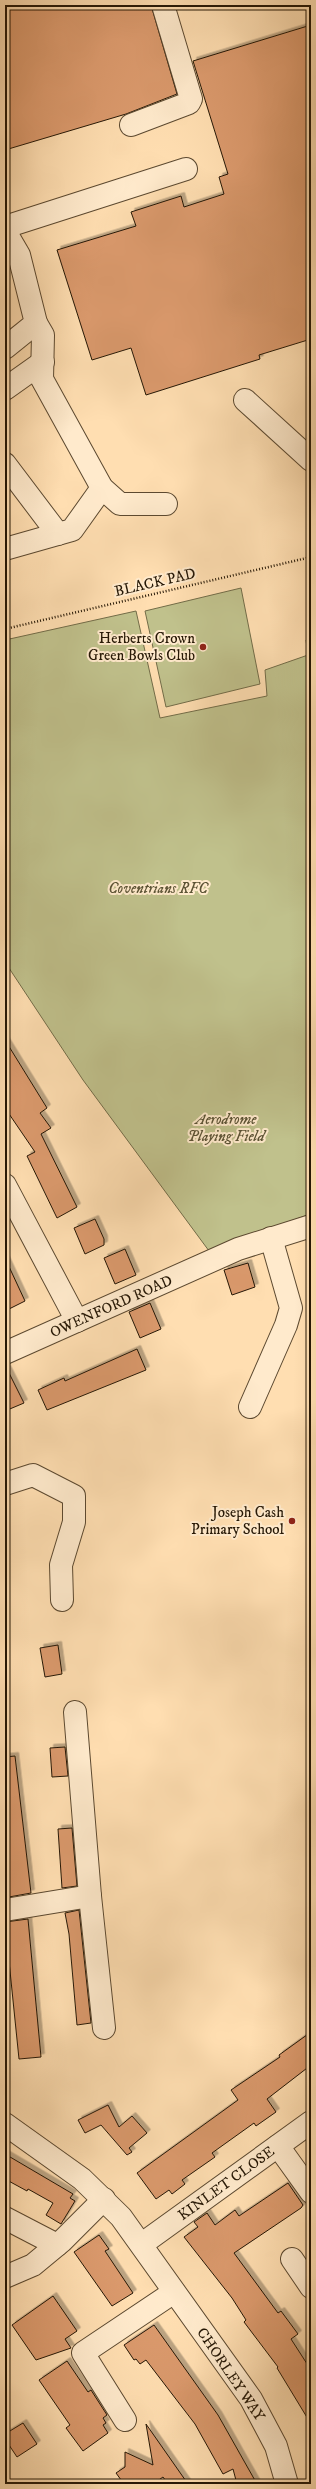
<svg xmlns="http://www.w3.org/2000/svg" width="316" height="2489" font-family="'IM FELL DW Pica',serif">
<defs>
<filter id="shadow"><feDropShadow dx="3.5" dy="-3.5" stdDeviation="0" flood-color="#0004"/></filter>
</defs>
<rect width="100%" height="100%" fill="#ffdeb1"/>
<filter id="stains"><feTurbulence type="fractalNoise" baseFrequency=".005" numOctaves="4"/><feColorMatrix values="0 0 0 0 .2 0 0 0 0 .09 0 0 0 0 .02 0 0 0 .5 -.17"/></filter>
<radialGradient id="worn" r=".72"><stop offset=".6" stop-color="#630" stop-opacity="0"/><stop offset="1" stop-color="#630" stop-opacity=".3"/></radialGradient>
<g fill="#c0c18c" stroke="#726c48">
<polygon points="241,588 260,684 166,707 145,611"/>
<polygon points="136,611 160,718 267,696 265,670 308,655 306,640 311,639 311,1214 235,1240 212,1255 83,1080 5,962 5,640"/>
</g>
<g fill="#da996c" stroke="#251705" filter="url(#shadow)">
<polygon points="5,5 151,5 177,94 126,114 5,150"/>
<polygon points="311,25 311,339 259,355 260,359 146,395 131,348 92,360 57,250 136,226 131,212 181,196 184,207 224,194 219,177 228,174 193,61"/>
<polygon points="5,1040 47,1108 40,1113 51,1128 41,1134 77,1207 57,1218 27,1156 35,1152 5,1108"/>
<polygon points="95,1219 104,1239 104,1245 85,1254 74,1228"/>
<polygon points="125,1249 136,1275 115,1284 104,1258"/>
<polygon points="5,1258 25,1301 5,1311"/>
<polygon points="248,1263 255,1287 232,1295 224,1270"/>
<polygon points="150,1303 161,1329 140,1338 129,1312"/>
<polygon points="137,1349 146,1370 47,1410 38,1390 64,1378 65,1381"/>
<polygon points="5,1365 24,1403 5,1411"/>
<polygon points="58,1645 62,1674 45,1677 40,1648"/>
<polygon points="65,1747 68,1776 52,1777 50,1748"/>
<polygon points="15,1756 31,1893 9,1897 5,1861 5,1757"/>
<polygon points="72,1828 77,1886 62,1888 58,1829"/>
<polygon points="79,1910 91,2023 77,2025 69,1934 65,1913"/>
<polygon points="28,1919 41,2057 19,2059 5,1922"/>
<polygon points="311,2032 311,2065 267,2099 276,2112 256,2126 254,2123 212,2153 215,2157 182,2180 185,2184 172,2194 169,2190 156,2199 137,2173 238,2100 231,2090 280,2057 279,2055"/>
<polygon points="108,2105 119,2127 132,2116 147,2133 129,2148 132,2152 127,2155 101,2125 85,2133 78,2120"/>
<polygon points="5,2154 73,2194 70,2198 75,2201 61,2224 46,2215 53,2203 28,2189 27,2191 5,2179"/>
<polygon points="288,2183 303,2205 301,2208 234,2253 278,2313 281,2311 298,2334 291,2339 311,2370 311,2424 277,2368 278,2367 244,2322 246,2320 232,2298 184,2237 198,2227 194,2222 207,2213 215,2225 235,2210 239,2216"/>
<polygon points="99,2235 109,2249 105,2251 133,2293 112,2306 74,2252"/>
<polygon points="53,2296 77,2331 65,2339 71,2348 36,2360 12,2325"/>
<polygon points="154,2325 218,2415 257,2484 237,2484 233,2469 223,2474 195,2424 146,2360 140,2364 136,2359 134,2360 124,2345"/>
<polygon points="67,2361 88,2392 91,2390 107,2415 103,2418 106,2423 103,2425 108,2433 83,2451 66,2428 70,2425 39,2380"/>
<polygon points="23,2423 37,2444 17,2457 5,2439 5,2434"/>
<polygon points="146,2424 188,2484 168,2484 163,2477 153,2484 124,2484 116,2473 125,2467 125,2452 153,2465"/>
</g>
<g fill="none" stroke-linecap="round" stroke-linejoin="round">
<defs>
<g id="minor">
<polyline points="131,125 189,103 191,99 163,5"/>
<polyline points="5,227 186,169"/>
<polyline points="5,231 19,255 36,323 5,348"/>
<polyline points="36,323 43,335 42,379 102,488 120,504 166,504"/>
<polyline points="5,389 43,362"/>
<polyline points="245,400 311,460"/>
<polyline points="5,464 58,534"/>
<polyline points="5,549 72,530 102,488"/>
<polyline points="5,1185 77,1321"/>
<polyline points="5,1353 238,1249 311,1226"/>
<polyline points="250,1407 286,1325 291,1308 271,1238"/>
<polyline points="5,1484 33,1475 74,1496 74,1522 61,1565 62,1600"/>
<polyline points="90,1896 104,2028"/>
<polyline points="5,1910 90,1896 75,1712"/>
<polyline points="5,2124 82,2179 121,2217 251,2399 276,2446 287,2484"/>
<polyline points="278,2146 311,2192"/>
<polyline points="5,2218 57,2245"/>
<polyline points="142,2244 311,2122"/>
<polyline points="292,2259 311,2287"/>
<polyline points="5,2277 33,2265 62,2241 104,2199"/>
<polyline points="125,2420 83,2353 174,2292"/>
</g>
</defs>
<use href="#minor" stroke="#5c4930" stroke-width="24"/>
<polyline stroke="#251705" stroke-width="2.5" stroke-dasharray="1 2" stroke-linecap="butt" points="5,629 311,557"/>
<use href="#minor" stroke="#ffeacc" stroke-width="22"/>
</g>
<g fill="#8f2418" stroke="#ffeacc" stroke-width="1.5">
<circle cx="203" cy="647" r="4"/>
<circle cx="292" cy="1521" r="4"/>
</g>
<g text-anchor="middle" stroke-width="4" stroke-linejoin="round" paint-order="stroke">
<g font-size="15" fill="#251705" stroke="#ffeacc">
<text transform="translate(155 582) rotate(-13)" y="5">BLACK PAD</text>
<text transform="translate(111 1306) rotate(-24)" y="5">OWENFORD ROAD</text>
<text transform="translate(226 2183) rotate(-36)" y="5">KINLET CLOSE</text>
<text transform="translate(231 2374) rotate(56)" y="5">CHORLEY WAY</text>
</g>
<g font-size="15" fill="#251705" stroke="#ffeacc" text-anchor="end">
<text x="195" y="643">Herberts Crown<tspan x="195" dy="17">Green Bowls Club</tspan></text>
<text x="284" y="1517">Joseph Cash<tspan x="284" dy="17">Primary School</tspan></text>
</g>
<g font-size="15" font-style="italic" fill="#5b5234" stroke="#ffeacc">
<text x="158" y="893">Coventrians RFC</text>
<text x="226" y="1124">Aerodrome<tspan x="226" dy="17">Playing Field</tspan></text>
</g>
</g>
<rect width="316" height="2489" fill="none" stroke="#ffdeb1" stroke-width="20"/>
<rect x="6" y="6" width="304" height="2477" fill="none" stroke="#251705" stroke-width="2"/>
<rect x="10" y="10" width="296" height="2469" fill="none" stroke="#251705"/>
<rect width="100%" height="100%" filter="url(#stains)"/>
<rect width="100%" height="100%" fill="url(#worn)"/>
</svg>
